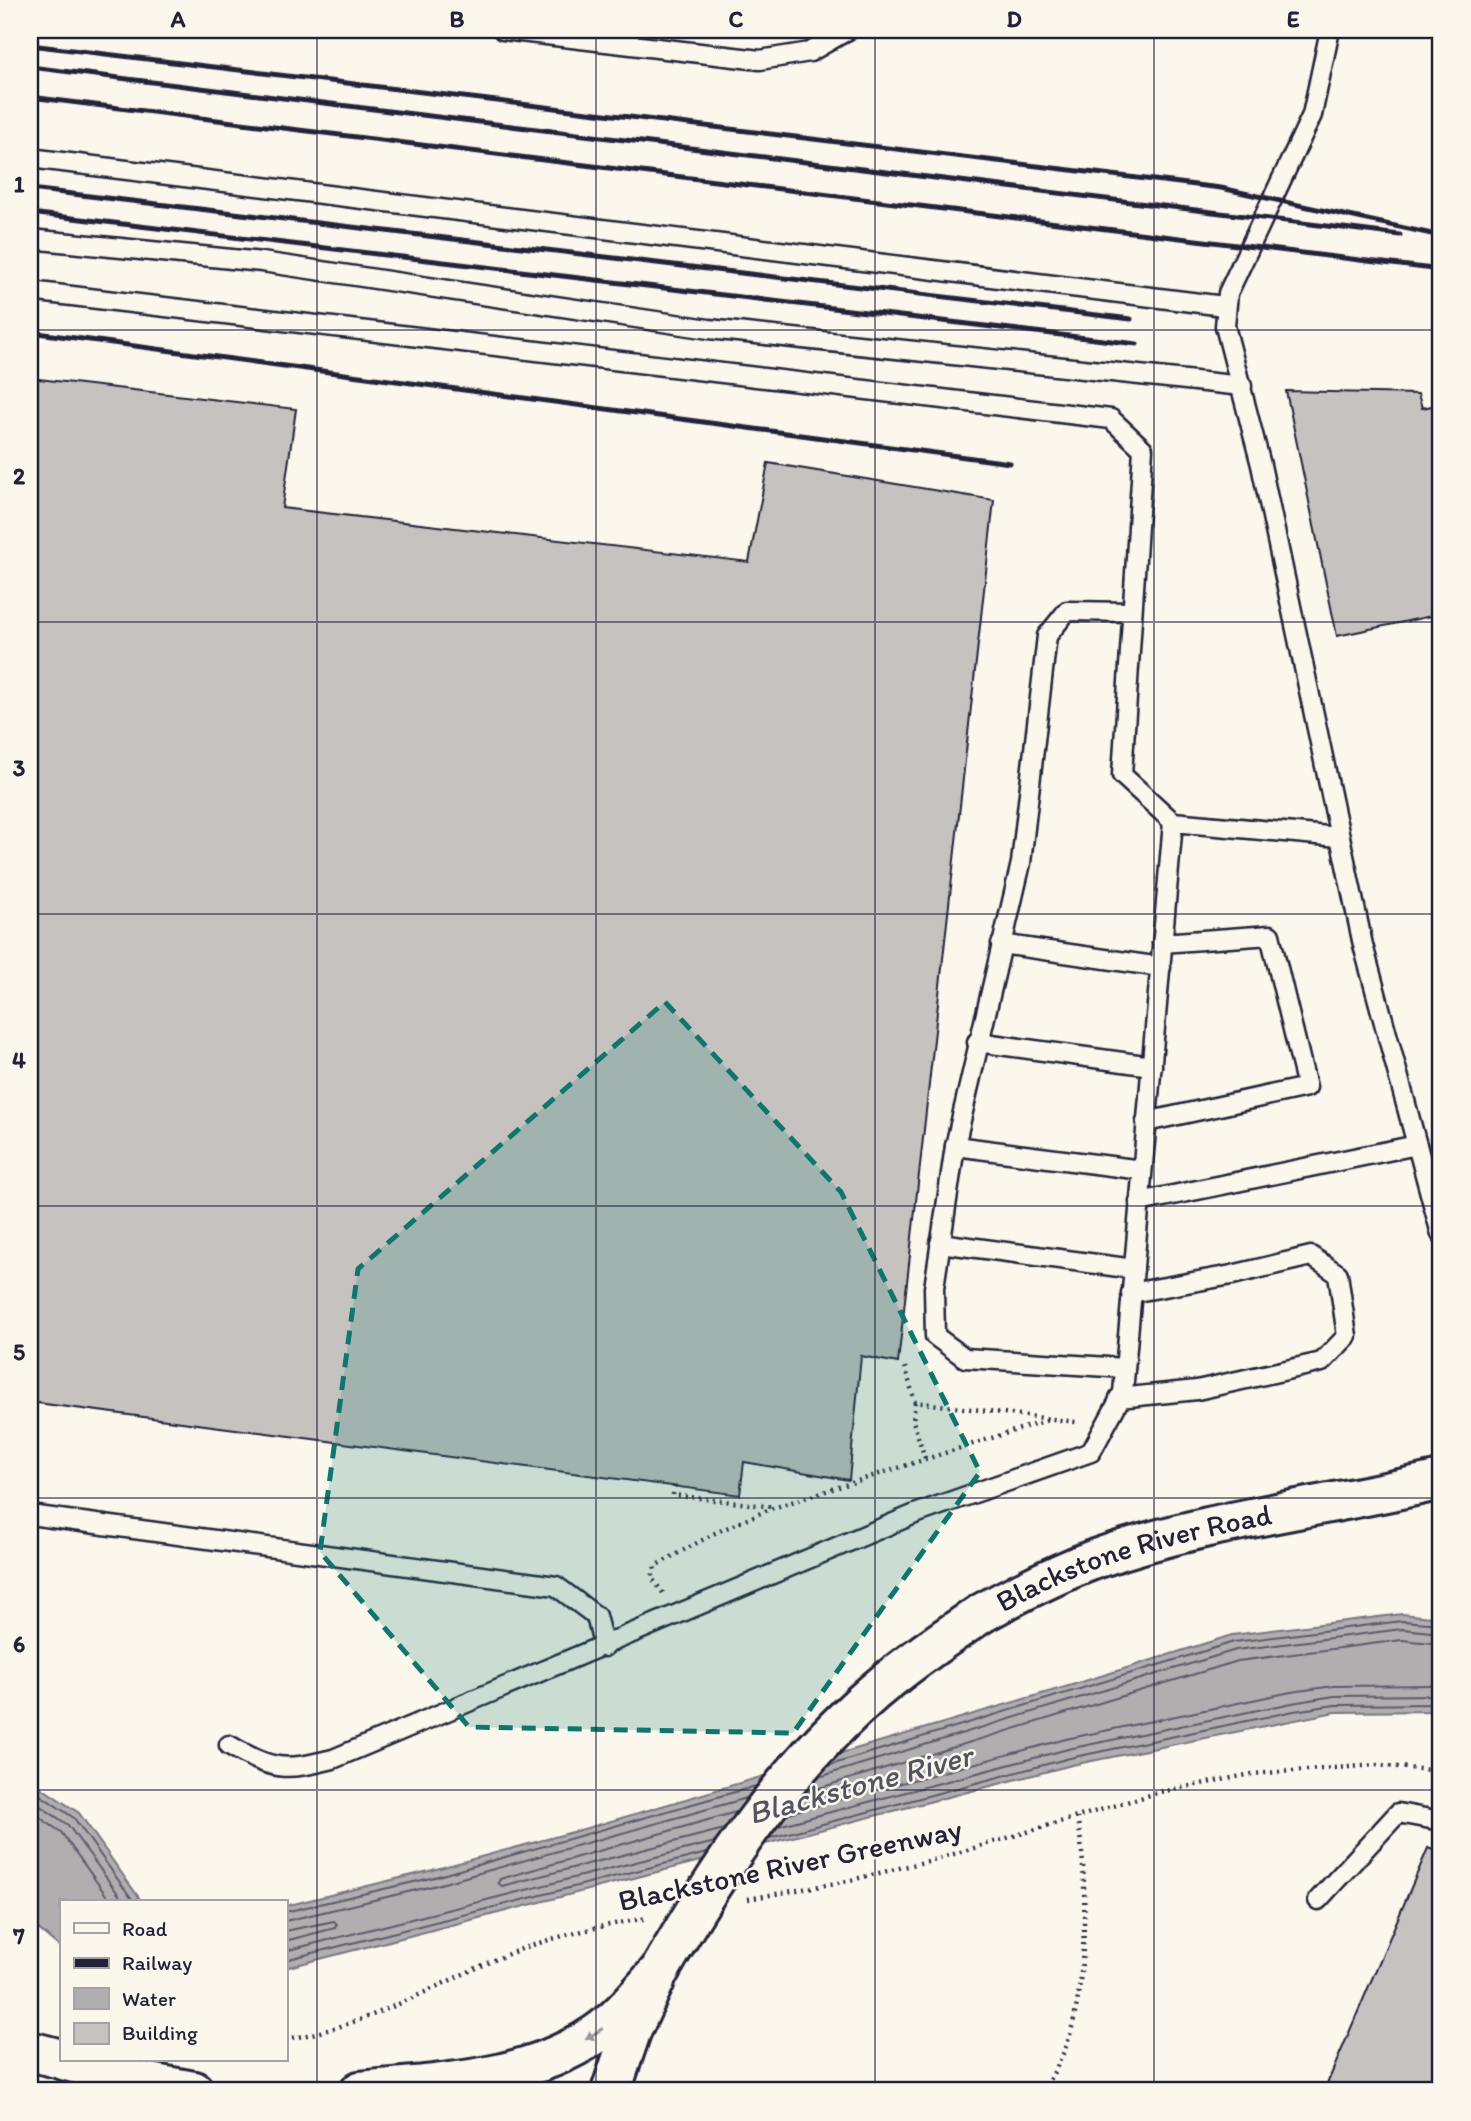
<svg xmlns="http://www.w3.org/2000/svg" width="1471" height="2121" font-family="Itim,sans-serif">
<rect width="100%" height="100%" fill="#fbf7ec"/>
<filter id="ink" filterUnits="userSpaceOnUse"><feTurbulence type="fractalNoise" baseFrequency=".0143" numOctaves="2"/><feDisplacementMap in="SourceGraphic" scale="14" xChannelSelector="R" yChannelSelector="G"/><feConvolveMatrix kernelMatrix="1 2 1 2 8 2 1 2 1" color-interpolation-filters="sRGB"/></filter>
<g filter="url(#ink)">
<g fill="#b1aeb0" stroke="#787681" stroke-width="2">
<polygon points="1402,1614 1441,1618 1441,1711 1335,1712 1072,1765 285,1968 285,1906 429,1871 591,1827 1072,1685 1232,1635"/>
<polygon points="30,1780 79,1813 142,1902 61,1902 61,1948 30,1922"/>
</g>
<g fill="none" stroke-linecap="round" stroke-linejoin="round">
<g stroke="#5b5a6a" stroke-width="2">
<polyline points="830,1765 1234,1642 1402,1621 1441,1624"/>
<polyline points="819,1777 1236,1650 1402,1629 1441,1633"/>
<polyline points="30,1788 74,1818 134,1902"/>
<polyline points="806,1792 1238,1661 1402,1640 1441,1644"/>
<polyline points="30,1799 68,1825 124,1902"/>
<polyline points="30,1811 61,1832 111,1902"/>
<polyline points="789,1813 1066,1739 1291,1692 1334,1686 1441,1685"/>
<polyline points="778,1826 1068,1749 1292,1703 1334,1696 1441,1695"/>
<polyline points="724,1829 502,1886 498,1883 500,1879 736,1812"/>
<polyline points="770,1838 1070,1758 1294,1711 1335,1705 1441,1704"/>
<polyline points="285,1912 431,1878 756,1786"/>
<polyline points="285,1921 433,1886 747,1798"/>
<polyline points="285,1931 334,1921 337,1924 335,1928 285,1941"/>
<polyline points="285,1951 715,1842"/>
<polyline points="285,1960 707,1853"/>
</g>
</g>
<g fill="#c6c2c0" stroke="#22223b" stroke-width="2">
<polygon points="30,378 296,409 282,508 749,562 768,463 994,500 898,1363 861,1356 849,1480 744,1462 740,1495 30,1402"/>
<polygon points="1286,391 1418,394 1422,408 1441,404 1441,614 1337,636"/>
<polygon points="1428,1848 1441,1853 1441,2091 1324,2091"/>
</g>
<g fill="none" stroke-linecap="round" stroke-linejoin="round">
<defs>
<g id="service">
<polyline points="503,30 760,60 810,52 848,30"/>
<polyline points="1330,30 1312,115 1228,293 1225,326 1261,465 1363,945 1441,1234"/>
<polyline points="30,158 1224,306"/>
<polyline points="30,239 262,262 709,329 1242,386"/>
<polyline points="30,291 1111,419 1143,449 1122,775 1173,822"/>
<polyline points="1001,944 1161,967"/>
<polyline points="977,1042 1152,1066"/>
<polyline points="1146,1122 1307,1087 1270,935 1162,943"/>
<polyline points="955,1146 1142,1170"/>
<polyline points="1139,1202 1417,1145"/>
<polyline points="940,1243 1134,1269"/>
<polyline points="1125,1368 965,1358 935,1336 934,1288 955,1146 1021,863 1047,636 1067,611 1132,612"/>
<polyline points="1119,1398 1197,1390 1322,1362 1347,1336 1338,1274 1311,1256 1232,1275 1131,1293"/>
<polyline points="30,1515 556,1586 596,1616 604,1647"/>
<path d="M 229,1745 C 274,1771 284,1771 333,1759 L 915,1514 L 1091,1452 L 1123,1393 L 1173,822 L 1339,837"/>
<polyline points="1318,1900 1398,1813 1441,1821"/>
</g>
<g id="secondary">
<path id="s1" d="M 982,1613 C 1020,1592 1057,1573 1098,1558 C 1208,1519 1328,1507 1441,1480"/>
<polyline points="611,2091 631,2032 655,1981"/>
</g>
<g id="motorway">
<polyline points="30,2051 61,2059"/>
<polyline points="63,2060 138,2081 194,2091"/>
<path d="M 360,2091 C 440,2083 527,2081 596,2034 C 621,2017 640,1992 660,1970"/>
</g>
</defs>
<use href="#service" stroke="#22223b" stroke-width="23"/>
<use href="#secondary" stroke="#22223b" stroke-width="44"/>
<use href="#motorway" stroke="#22223b" stroke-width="44"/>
<g stroke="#22223b" stroke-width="4.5" stroke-dasharray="2 5" stroke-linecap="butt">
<polyline points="905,1367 915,1402 1076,1422"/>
<polyline points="915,1402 913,1421 925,1458"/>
<polyline points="674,1486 673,1495 774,1507"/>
<polyline points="663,1593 652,1578 655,1566 715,1533 770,1509 1051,1419"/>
<polyline points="748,1899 847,1881 944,1857 1160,1792 1252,1774 1376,1765 1441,1771"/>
<path d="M 285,2039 C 368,2027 435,1984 511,1953 C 554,1936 601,1926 647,1918"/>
<path d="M 1042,2091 C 1053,2075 1063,2057 1069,2038 C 1086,1984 1089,1874 1077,1818"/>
</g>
<use href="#service" stroke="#fbf7ec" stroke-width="18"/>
<use href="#secondary" stroke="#fbf7ec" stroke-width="38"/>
<use href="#motorway" stroke="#fbf7ec" stroke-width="38"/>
<g stroke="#22223b" stroke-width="5">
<polyline points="30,45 1221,188 1441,236"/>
<polyline points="30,67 1400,235"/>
<polyline points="30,97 1441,270"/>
<polyline points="30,189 1131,319"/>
<polyline points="30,213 1137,344"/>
<polyline points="30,332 1010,463"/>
</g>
<defs>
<path id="secondary-bridge" d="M 660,1970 C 719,1867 784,1770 874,1692 C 908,1663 945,1638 982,1613"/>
</defs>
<use href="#secondary-bridge" stroke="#22223b" stroke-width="44" stroke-linecap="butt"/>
<use href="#secondary-bridge" stroke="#fbf7ec" stroke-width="38"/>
</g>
<defs><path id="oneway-solid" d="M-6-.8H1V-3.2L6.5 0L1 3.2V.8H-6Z" transform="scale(1.75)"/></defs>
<use fill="#99979c" href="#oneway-solid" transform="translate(594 2034) rotate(147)"/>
</g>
<path fill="#0f766e" fill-opacity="0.2" stroke="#0f766e" stroke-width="5" stroke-dasharray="14 9" stroke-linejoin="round" d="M 665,1002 L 841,1192 L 980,1472 L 793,1733 L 469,1727 L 320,1552 L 358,1269 Z"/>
<path fill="none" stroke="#22223b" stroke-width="2" stroke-opacity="0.55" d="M 317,30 L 317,2091M 596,30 L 596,2091M 875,30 L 875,2091M 1154,30 L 1154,2091M 30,330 L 1441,330M 30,622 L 1441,622M 30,914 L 1441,914M 30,1206 L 1441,1206M 30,1498 L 1441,1498M 30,1790 L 1441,1790"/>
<g text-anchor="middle" stroke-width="5" stroke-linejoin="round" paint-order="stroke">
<g font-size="30" fill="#22223b" stroke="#fbf7ec">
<text dy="10" stroke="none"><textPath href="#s1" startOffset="163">Blackstone River Road</textPath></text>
<text transform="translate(790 1865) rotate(-12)" y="10">Blackstone River Greenway</text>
</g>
<g font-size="32" font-style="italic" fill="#545364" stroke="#fbf7ec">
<text transform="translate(860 1784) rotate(-15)" y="11">Blackstone River</text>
</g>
</g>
<rect width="1471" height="2121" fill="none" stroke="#fbf7ec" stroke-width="77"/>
<rect x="60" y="1900" width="228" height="161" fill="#fbf7ec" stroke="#a4a2a5" stroke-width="2"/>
<rect x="74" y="1923" width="35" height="10" fill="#fbf7ec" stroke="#a4a2a5" stroke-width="2"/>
<text x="122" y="1936" font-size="21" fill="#22223b">Road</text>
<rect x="74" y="1958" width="35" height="10" fill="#22223b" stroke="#a4a2a5" stroke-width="2"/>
<text x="122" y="1970" font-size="21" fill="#22223b">Railway</text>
<rect x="74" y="1988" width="35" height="21" fill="#b1aeb0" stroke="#a4a2a5" stroke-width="2"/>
<text x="122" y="2006" font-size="21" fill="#22223b">Water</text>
<rect x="74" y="2023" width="35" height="21" fill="#c6c2c0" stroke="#a4a2a5" stroke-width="2"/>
<text x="122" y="2040" font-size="21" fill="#22223b">Building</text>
<rect x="38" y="38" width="1394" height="2044" fill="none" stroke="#22223b" stroke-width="2.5"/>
<g font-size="23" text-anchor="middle" font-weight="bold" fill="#22223b">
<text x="178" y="27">A</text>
<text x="457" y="27">B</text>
<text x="736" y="27">C</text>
<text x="1014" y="27">D</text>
<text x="1293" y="27">E</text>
<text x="19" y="192">1</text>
<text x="19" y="484">2</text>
<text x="19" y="776">3</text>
<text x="19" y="1068">4</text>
<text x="19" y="1360">5</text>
<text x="19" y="1652">6</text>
<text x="19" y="1944">7</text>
</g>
</svg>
